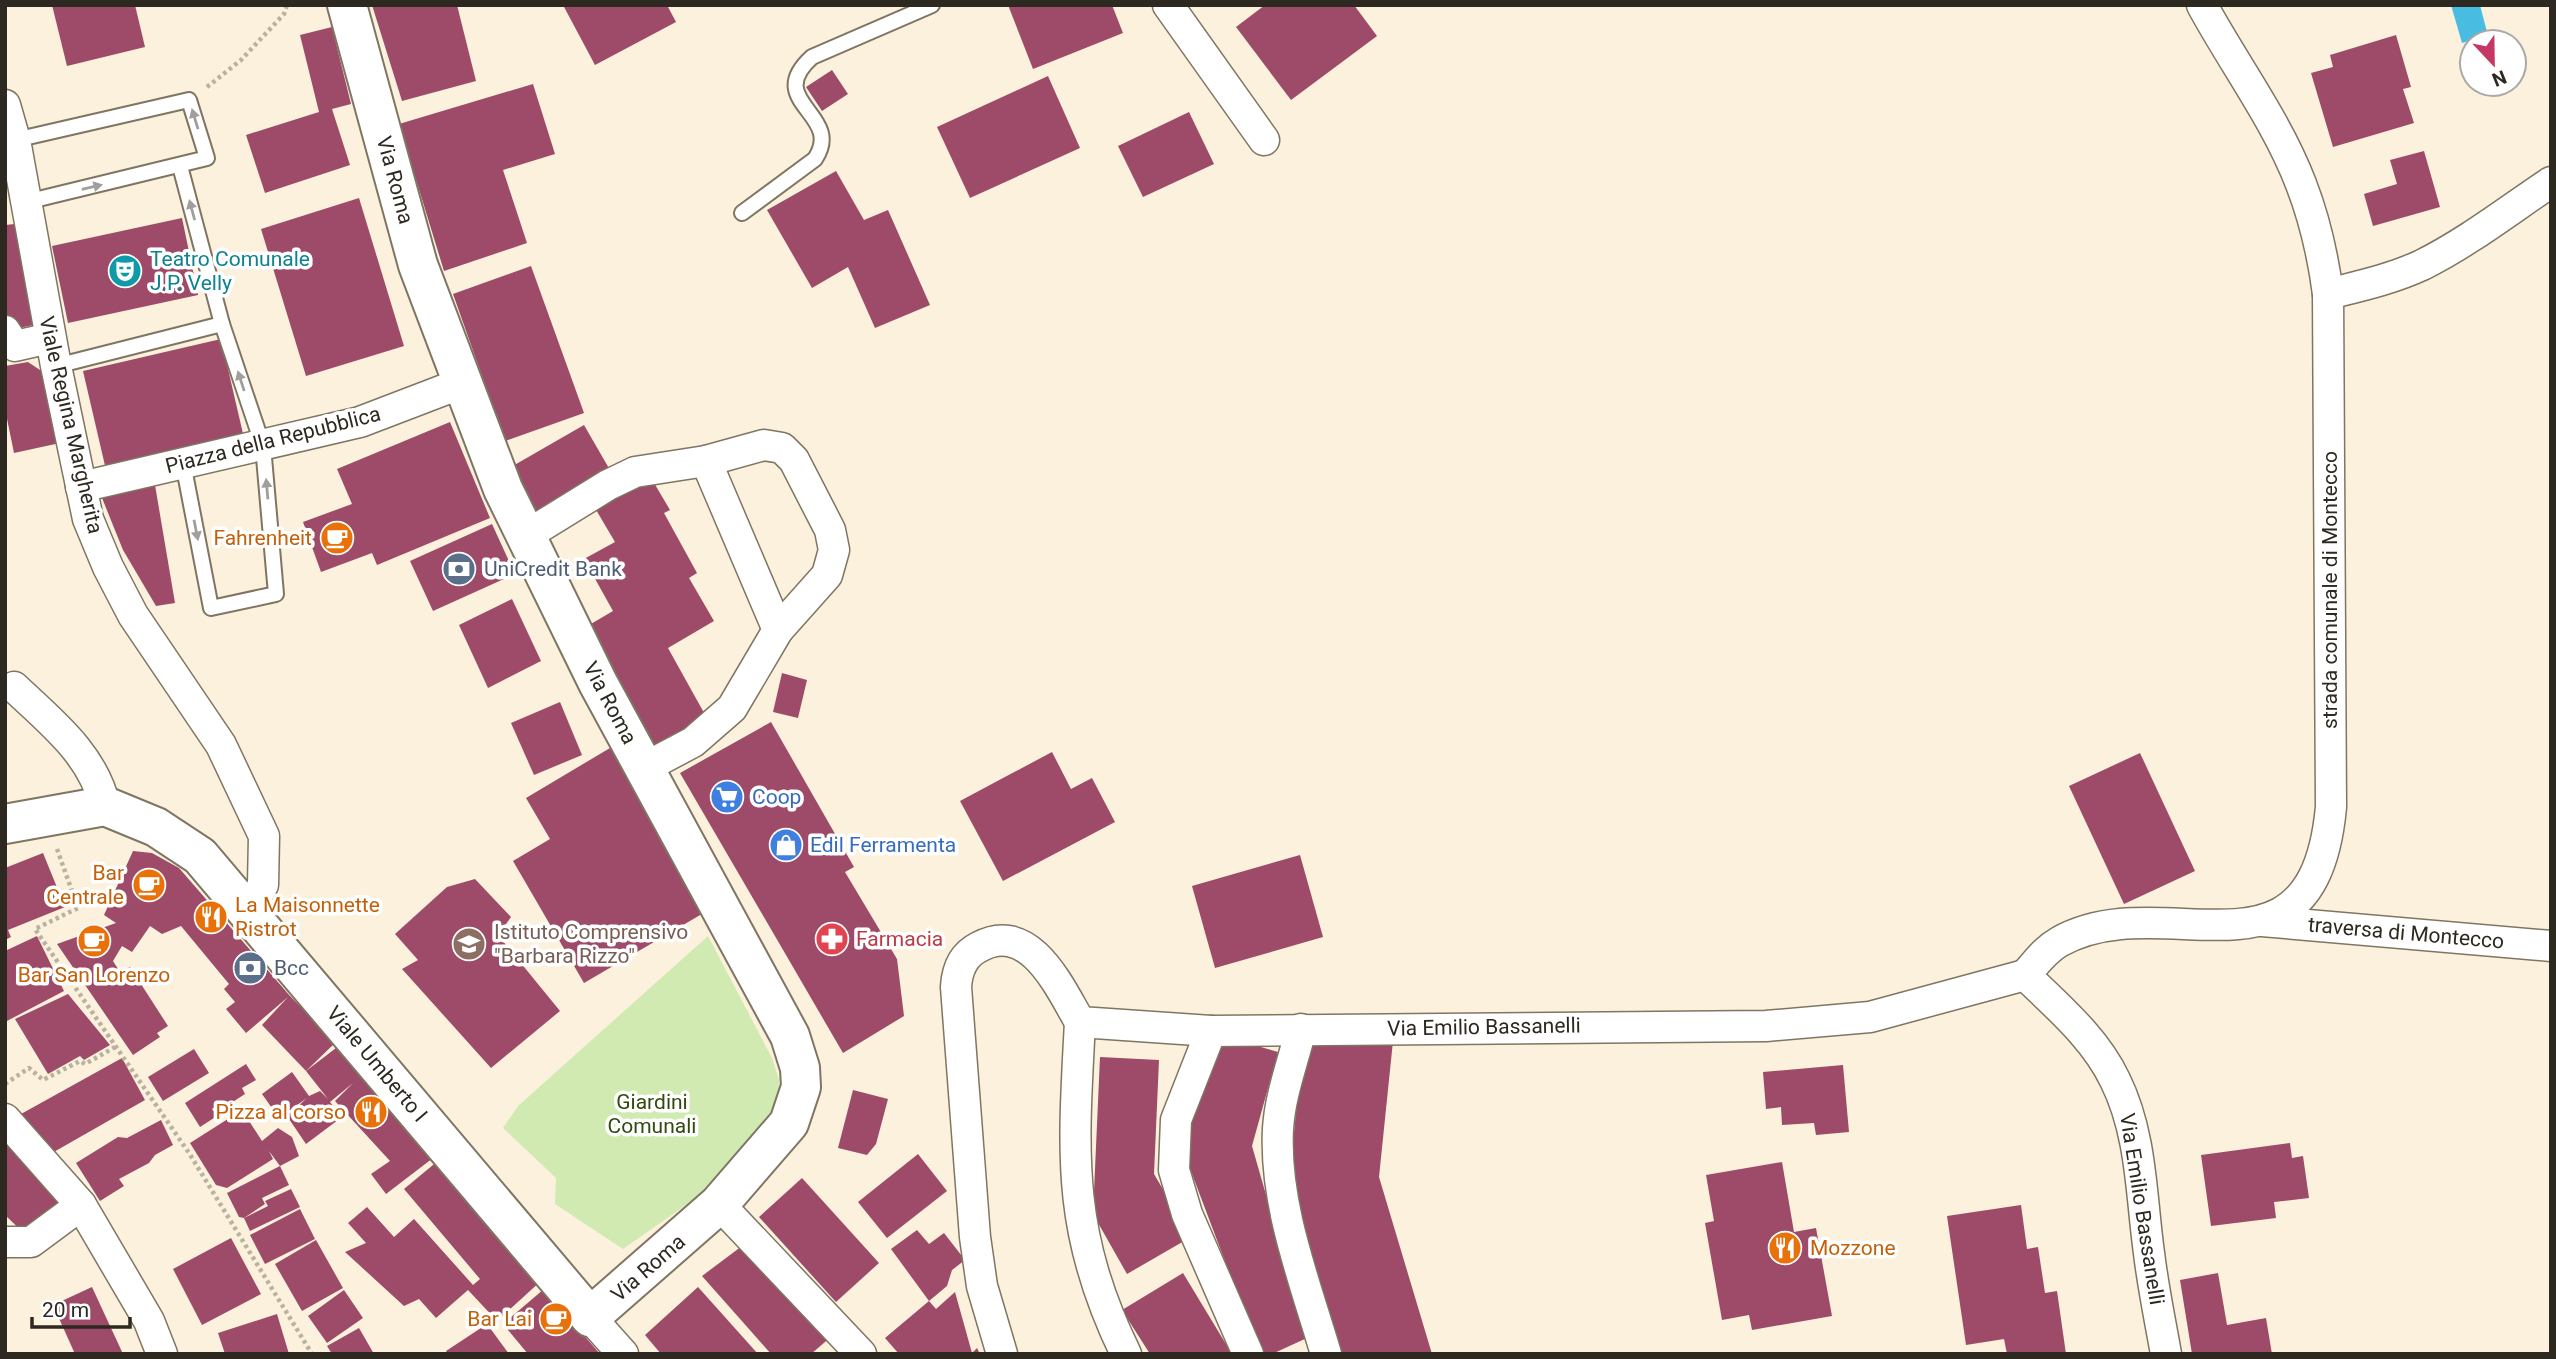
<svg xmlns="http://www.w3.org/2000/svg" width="2556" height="1359" font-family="Roboto,sans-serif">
<rect width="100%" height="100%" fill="#fbf1dc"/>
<polygon fill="#d1eab2" points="708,936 772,1058 779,1080 778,1105 723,1179 623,1249 555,1204 556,1178 503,1128 518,1106"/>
<polygon fill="#48bde1" points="2451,5 2480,5 2488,36 2462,43"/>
<g fill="#9d4b69">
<polygon points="52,5 135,5 145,47 67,66"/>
<polygon points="372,5 457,5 476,81 402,101"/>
<polygon points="563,5 667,5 676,22 595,65"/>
<polygon points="1008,5 1112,5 1123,33 1033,69"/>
<polygon points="1265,5 1354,5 1377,36 1291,100 1236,27"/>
<polygon points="332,27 351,104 332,109 350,165 265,193 246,135 319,112 300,35"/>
<polygon points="2396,35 2411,87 2403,89 2414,123 2333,147 2311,73 2333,67 2330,55"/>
<polygon points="832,70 848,94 822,111 806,87"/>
<polygon points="1048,76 1080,148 970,198 937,127"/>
<polygon points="533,84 555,154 503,170 527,243 444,271 399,124"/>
<polygon points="1189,112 1214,164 1143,197 1118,146"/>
<polygon points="2424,151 2440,207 2373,226 2364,194 2397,184 2390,160"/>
<polygon points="836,171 864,220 888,210 930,305 875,328 848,267 812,288 767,210"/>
<polygon points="359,198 404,346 306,376 261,229"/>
<polygon points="182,218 198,295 68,323 52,246"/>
<polygon points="15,224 33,325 15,329 5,312 5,225"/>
<polygon points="531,266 584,413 505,441 453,294"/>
<polygon points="221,339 244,438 106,470 83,371"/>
<polygon points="28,362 46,374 60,443 14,453 5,409 5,366"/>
<polygon points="450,422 490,518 377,565 372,553 321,572 303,522 352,504 337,469"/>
<polygon points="584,425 614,477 541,519 511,467"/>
<polygon points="647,471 670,510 664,513 697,573 689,578 714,621 668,648 708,720 654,749 584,628 613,611 584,559 615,542 592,503"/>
<polygon points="155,485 175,603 156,606 123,550 100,493"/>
<polygon points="492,524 515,574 433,611 410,561"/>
<polygon points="512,599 541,661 488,688 459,625"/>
<polygon points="782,673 807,680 798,718 773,712"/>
<polygon points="560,702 582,755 534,775 511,723"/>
<polygon points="771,722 854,867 845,872 897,959 904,1016 843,1053 680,773"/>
<polygon points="610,748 707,911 584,983 513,861 550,839 526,798"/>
<polygon points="1052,752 1071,789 1092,778 1115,822 1003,881 960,801"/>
<polygon points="2140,753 2195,871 2124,904 2069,786"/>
<polygon points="133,851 152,853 179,868 290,996 336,1042 306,1071 262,1025 288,997 246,1033 226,1009 235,1002 224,989 229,984 181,926 162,934 150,926 132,952 122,946 113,961 120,972 114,977 130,967 168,1026 157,1033 160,1037 133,1055 57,944 116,923 104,915"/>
<polygon points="43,853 65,907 8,930 11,937 5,940 5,868"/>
<polygon points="1300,855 1323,937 1215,968 1192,886"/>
<polygon points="475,879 511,917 498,935 560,1011 491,1068 402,969 418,960 395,934 447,887"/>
<polygon points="37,936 64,991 5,1022 5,951"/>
<polygon points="68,994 110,1045 84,1060 80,1056 48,1074 15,1019"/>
<polygon points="1304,1032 1393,1041 1379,1177 1432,1354 1340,1354 1289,1182"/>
<polygon points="1216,1034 1278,1052 1252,1146 1307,1338 1272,1354 1260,1354 1183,1150"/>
<polygon points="336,1048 433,1158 386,1194 371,1174 390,1161 335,1101 353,1083 330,1102 342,1117 306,1144 287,1116 307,1098 279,1118 262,1094 292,1072 309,1096 320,1091 328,1099 306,1071"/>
<polygon points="194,1049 209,1073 163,1101 148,1077"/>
<polygon points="1100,1057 1159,1060 1154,1174 1191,1237 1127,1274 1093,1214"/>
<polygon points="122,1058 145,1100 45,1157 21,1114"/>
<polygon points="246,1064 256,1080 242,1088 245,1094 228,1105 223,1101 212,1109 217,1116 200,1127 185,1103"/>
<polygon points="1843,1065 1849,1132 1816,1135 1814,1123 1782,1125 1781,1107 1766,1109 1763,1072"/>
<polygon points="853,1090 888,1099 876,1144 867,1155 838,1148"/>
<polygon points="242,1110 262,1141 278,1128 292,1137 299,1156 280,1166 269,1151 273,1159 227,1188 216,1185 190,1143"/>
<polygon points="161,1120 173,1145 155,1155 149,1163 119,1179 124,1186 100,1201 76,1163 118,1137 127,1138"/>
<polygon points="5,1133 71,1199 31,1240 5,1215"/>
<polygon points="2290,1143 2292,1158 2303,1156 2309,1198 2274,1202 2276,1218 2211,1226 2201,1155"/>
<polygon points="918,1154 947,1191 887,1238 858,1202"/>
<polygon points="439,1160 542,1280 497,1321 468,1290 436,1318 419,1299 404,1306 345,1252 366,1243 348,1223 367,1207 394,1237 414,1219 473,1285 480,1279 404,1189"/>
<polygon points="1782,1162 1794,1232 1816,1228 1832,1316 1752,1330 1749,1315 1722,1320 1705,1223 1714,1221 1706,1175"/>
<polygon points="280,1166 289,1185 262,1198 265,1204 244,1218 239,1217 227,1193"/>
<polygon points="802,1178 879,1263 836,1302 759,1217"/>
<polygon points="291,1189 300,1207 250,1231 244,1218 268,1206 265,1201"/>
<polygon points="2021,1205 2027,1249 2038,1247 2045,1293 2057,1291 2066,1354 2007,1354 2004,1339 1966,1345 1947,1216"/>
<polygon points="300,1209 315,1239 265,1264 250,1235"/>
<polygon points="917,1230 929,1244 944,1233 965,1260 952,1270 947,1286 929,1301 936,1309 955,1292 972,1353 977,1348 980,1354 899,1354 885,1338 929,1301 891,1249"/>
<polygon points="231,1238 261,1294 202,1325 173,1269"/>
<polygon points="316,1240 343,1288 302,1311 275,1264"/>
<polygon points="746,1243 832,1336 811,1354 771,1354 702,1276"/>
<polygon points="1183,1273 1232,1354 1150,1354 1122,1310"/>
<polygon points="2218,1273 2227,1325 2266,1318 2272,1354 2192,1354 2180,1280"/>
<polygon points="92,1287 123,1354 75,1354 53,1305"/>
<polygon points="698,1287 758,1354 661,1354 645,1335"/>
<polygon points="544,1289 600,1354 528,1354 503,1324"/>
<polygon points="344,1290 363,1318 327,1343 308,1316"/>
<polygon points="277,1314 289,1354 225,1354 218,1333"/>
<polygon points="487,1324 509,1354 448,1354 446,1351"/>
<polygon points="359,1328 374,1354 332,1354 327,1346"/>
</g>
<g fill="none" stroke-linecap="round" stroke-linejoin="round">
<defs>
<g id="lane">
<polyline points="15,140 189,100 207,158 26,202"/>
<polyline points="180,166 222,324"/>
<path d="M 742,213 L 815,159 C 845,114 762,102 812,57 L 932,5"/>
<polyline points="56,366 222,324 263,446 276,594 211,608 183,463"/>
</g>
<g id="street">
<polyline points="1168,5 1264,140"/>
<polyline points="5,105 15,140 56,366 88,519 108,567 133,615 221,745 264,836 263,885 249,910"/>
<path d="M 2328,294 C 2360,286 2392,279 2422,265 C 2468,242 2509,210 2551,182"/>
<polyline points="5,331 15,346 50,338"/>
<polyline points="706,461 778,630"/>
<polyline points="81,487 360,422 462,383"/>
<polyline points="527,535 608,485 635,472 706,461 764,445 782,448 794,460 830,530 834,550 827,575 778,630 732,708 693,742 644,768"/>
<path d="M 14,687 C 51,722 93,754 105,806"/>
<polyline points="2262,921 2551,946"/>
<path d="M 2025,975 C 2036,963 2045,950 2059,942 C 2165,882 2313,1001 2331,807 L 2328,294 C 2323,256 2315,220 2301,184 C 2277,121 2234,64 2202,5"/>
<path d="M 1080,1022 C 1073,1153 1066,1232 1126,1354"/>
<path d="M 1301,1029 C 1293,1062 1280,1095 1278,1129 C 1274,1205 1305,1282 1326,1354"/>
<polyline points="1211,1031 1176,1120 1174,1170 1187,1214 1248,1354"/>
<polyline points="5,1119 81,1205 149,1321 162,1354"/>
<polyline points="719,1204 861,1354"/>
<polyline points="5,1242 31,1242 81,1205"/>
<polyline points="590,1317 623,1354"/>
<path d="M 1002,1354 L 982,1286 L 975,1237 L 956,987 C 957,970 963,955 979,947 C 1030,919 1060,988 1080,1022 L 1211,1031 L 1766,1026 L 1870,1017 L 2025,975 C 2058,1007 2095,1038 2115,1080 C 2142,1134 2141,1196 2149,1253 C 2153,1287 2160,1320 2166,1354"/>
</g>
<polyline id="secondary" points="5,824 105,806 156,827 200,856 590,1317 719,1204 789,1123 801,1087 800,1068 790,1036 598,683 503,489 418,265 347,5"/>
</defs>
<use href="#lane" stroke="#7f7563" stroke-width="18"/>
<use href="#street" stroke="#7f7563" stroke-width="33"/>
<use href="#secondary" stroke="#7f7563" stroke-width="42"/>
<g stroke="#bab2a1" stroke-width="4.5" stroke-dasharray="3.5 3.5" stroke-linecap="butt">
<polyline points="207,87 241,60 284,14 287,5"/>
<polyline points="57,849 78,908 35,929 189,1153 312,1354"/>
<polyline points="5,1084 29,1068 43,1080 80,1061 85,1064 117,1046"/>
</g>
<use href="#lane" stroke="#fff" stroke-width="14"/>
<use href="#street" stroke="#fff" stroke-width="30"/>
<use href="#secondary" stroke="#fff" stroke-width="38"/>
</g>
<defs><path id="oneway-solid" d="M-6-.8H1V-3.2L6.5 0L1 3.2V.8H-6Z" transform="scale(1.75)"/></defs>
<g fill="#a09f9b">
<use href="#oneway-solid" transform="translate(195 119) rotate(-107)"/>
<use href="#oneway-solid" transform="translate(92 187) rotate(-13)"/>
<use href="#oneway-solid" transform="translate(192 210) rotate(-105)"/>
<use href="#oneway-solid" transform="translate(241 381) rotate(-108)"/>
<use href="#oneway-solid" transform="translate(267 489) rotate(-95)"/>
<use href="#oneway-solid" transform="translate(196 530) rotate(79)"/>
</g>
<defs>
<symbol id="theatre-disc" viewBox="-11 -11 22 22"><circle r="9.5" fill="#0f9aa8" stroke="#fff"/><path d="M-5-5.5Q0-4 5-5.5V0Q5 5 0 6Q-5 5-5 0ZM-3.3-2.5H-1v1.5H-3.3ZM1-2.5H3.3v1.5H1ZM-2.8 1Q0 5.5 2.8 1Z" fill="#fff"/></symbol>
<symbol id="cafe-disc" viewBox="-11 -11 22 22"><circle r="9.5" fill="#e8710a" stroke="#fff"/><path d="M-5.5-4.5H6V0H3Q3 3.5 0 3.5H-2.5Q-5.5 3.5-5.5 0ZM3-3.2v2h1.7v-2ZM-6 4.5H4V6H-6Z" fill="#fff"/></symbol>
<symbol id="bank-disc" viewBox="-11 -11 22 22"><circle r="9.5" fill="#5c6f8a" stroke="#fff"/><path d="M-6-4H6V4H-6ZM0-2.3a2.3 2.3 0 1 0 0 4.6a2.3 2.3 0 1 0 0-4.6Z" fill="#fff"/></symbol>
<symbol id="supermarket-disc" viewBox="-11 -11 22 22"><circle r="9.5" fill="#3f7fe0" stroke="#fff"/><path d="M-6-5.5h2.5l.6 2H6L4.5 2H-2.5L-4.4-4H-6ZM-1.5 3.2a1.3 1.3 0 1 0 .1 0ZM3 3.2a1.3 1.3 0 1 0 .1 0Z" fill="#fff"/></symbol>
<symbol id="shop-disc" viewBox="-11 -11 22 22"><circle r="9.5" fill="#3f7fe0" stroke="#fff"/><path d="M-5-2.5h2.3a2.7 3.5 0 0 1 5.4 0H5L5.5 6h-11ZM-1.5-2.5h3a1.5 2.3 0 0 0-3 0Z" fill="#fff"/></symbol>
<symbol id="restaurant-disc" viewBox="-11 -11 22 22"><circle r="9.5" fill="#e8710a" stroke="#fff"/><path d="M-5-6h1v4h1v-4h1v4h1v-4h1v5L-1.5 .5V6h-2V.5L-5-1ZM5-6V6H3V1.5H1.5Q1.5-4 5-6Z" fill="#fff"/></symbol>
<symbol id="pharmacy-disc" viewBox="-11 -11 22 22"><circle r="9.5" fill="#e0444e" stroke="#fff"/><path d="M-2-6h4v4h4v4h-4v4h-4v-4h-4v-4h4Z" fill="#fff"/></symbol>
<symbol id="school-disc" viewBox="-11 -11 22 22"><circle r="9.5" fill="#8d6e63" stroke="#fff"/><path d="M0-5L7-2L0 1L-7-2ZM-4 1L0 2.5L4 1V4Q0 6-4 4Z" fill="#fff"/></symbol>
</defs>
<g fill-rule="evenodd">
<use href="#theatre-disc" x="106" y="252" width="38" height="38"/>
<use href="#cafe-disc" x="318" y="519" width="38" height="38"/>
<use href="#bank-disc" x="440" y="550" width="38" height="38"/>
<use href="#supermarket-disc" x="708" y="778" width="38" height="38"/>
<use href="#shop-disc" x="767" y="826" width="38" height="38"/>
<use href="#cafe-disc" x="130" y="866" width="38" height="38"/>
<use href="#restaurant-disc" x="192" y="898" width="38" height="38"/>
<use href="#pharmacy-disc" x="813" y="920" width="38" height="38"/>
<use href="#cafe-disc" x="75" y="922" width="38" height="38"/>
<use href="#school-disc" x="450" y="925" width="38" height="38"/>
<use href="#bank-disc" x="231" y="949" width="38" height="38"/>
<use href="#restaurant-disc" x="352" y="1093" width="38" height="38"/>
<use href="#restaurant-disc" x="1766" y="1229" width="38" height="38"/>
<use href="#cafe-disc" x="537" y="1300" width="38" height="38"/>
</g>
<g text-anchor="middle" stroke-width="7" stroke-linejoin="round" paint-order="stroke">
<g font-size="21" fill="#2d2921" stroke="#fff">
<text transform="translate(395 180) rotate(75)" y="7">Via Roma</text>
<text transform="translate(71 425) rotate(77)" y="7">Viale Regina Margherita</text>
<text transform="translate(273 440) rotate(-14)" y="7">Piazza della Repubblica</text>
<text transform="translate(2330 590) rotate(-90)" y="7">strada comunale di Montecco</text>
<text transform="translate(610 703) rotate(62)" y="7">Via Roma</text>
<text transform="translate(2406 933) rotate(5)" y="7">traversa di Montecco</text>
<text transform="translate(1484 1027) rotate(-1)" y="7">Via Emilio Bassanelli</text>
<text transform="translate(377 1064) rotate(50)" y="7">Viale Umberto I</text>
<text transform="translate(2142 1209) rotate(81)" y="7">Via Emilio Bassanelli</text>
<text transform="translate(648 1268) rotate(-41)" y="7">Via Roma</text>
</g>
<g font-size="21" fill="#0d838f" stroke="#fff" text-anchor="start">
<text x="150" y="266">Teatro Comunale<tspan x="150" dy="24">J.P. Velly</tspan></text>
</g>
<g font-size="21" fill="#c56008" stroke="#fff" text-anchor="end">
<text x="312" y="545">Fahrenheit</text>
<text x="124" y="880">Bar<tspan x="124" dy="24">Centrale</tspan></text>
<text x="235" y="912" text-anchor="start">La Maisonnette<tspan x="235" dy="24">Ristrot</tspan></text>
<text x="94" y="982" text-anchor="middle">Bar San Lorenzo</text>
<text x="346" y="1119">Pizza al corso</text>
<text x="1810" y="1255" text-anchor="start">Mozzone</text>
<text x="532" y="1326">Bar Lai</text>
</g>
<g font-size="21" fill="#4e5e75" stroke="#fff" text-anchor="start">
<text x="484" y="576">UniCredit Bank</text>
<text x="274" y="975">Bcc</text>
</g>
<g font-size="21" fill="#366cbe" stroke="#fff" text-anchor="start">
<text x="752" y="804">Coop</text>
<text x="810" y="852">Edil Ferramenta</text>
</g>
<g font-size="21" fill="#785e54" stroke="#fff" text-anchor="start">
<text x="494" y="939">Istituto Comprensivo<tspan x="494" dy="24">"Barbara Rizzo"</tspan></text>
</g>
<g font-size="21" fill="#be3a42" stroke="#fff" text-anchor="start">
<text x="856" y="946">Farmacia</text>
</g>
<g font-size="21" fill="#33490d" stroke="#fff">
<text x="652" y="1109">Giardini<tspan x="652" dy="24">Comunali</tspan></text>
</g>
</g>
<rect width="2556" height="1359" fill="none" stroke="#2d2921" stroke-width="14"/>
<g transform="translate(2493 63) rotate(158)"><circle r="33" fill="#ffffff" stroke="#aba9a6" stroke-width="2"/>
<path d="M0-5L12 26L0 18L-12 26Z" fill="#c53764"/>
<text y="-10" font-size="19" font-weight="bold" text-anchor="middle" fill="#2d2921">N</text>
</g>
<path d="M32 1317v10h98v-10" fill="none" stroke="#2d2921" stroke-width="3.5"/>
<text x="42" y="1317" font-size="21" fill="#2d2921" stroke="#ffffff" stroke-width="5" paint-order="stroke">20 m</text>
</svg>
